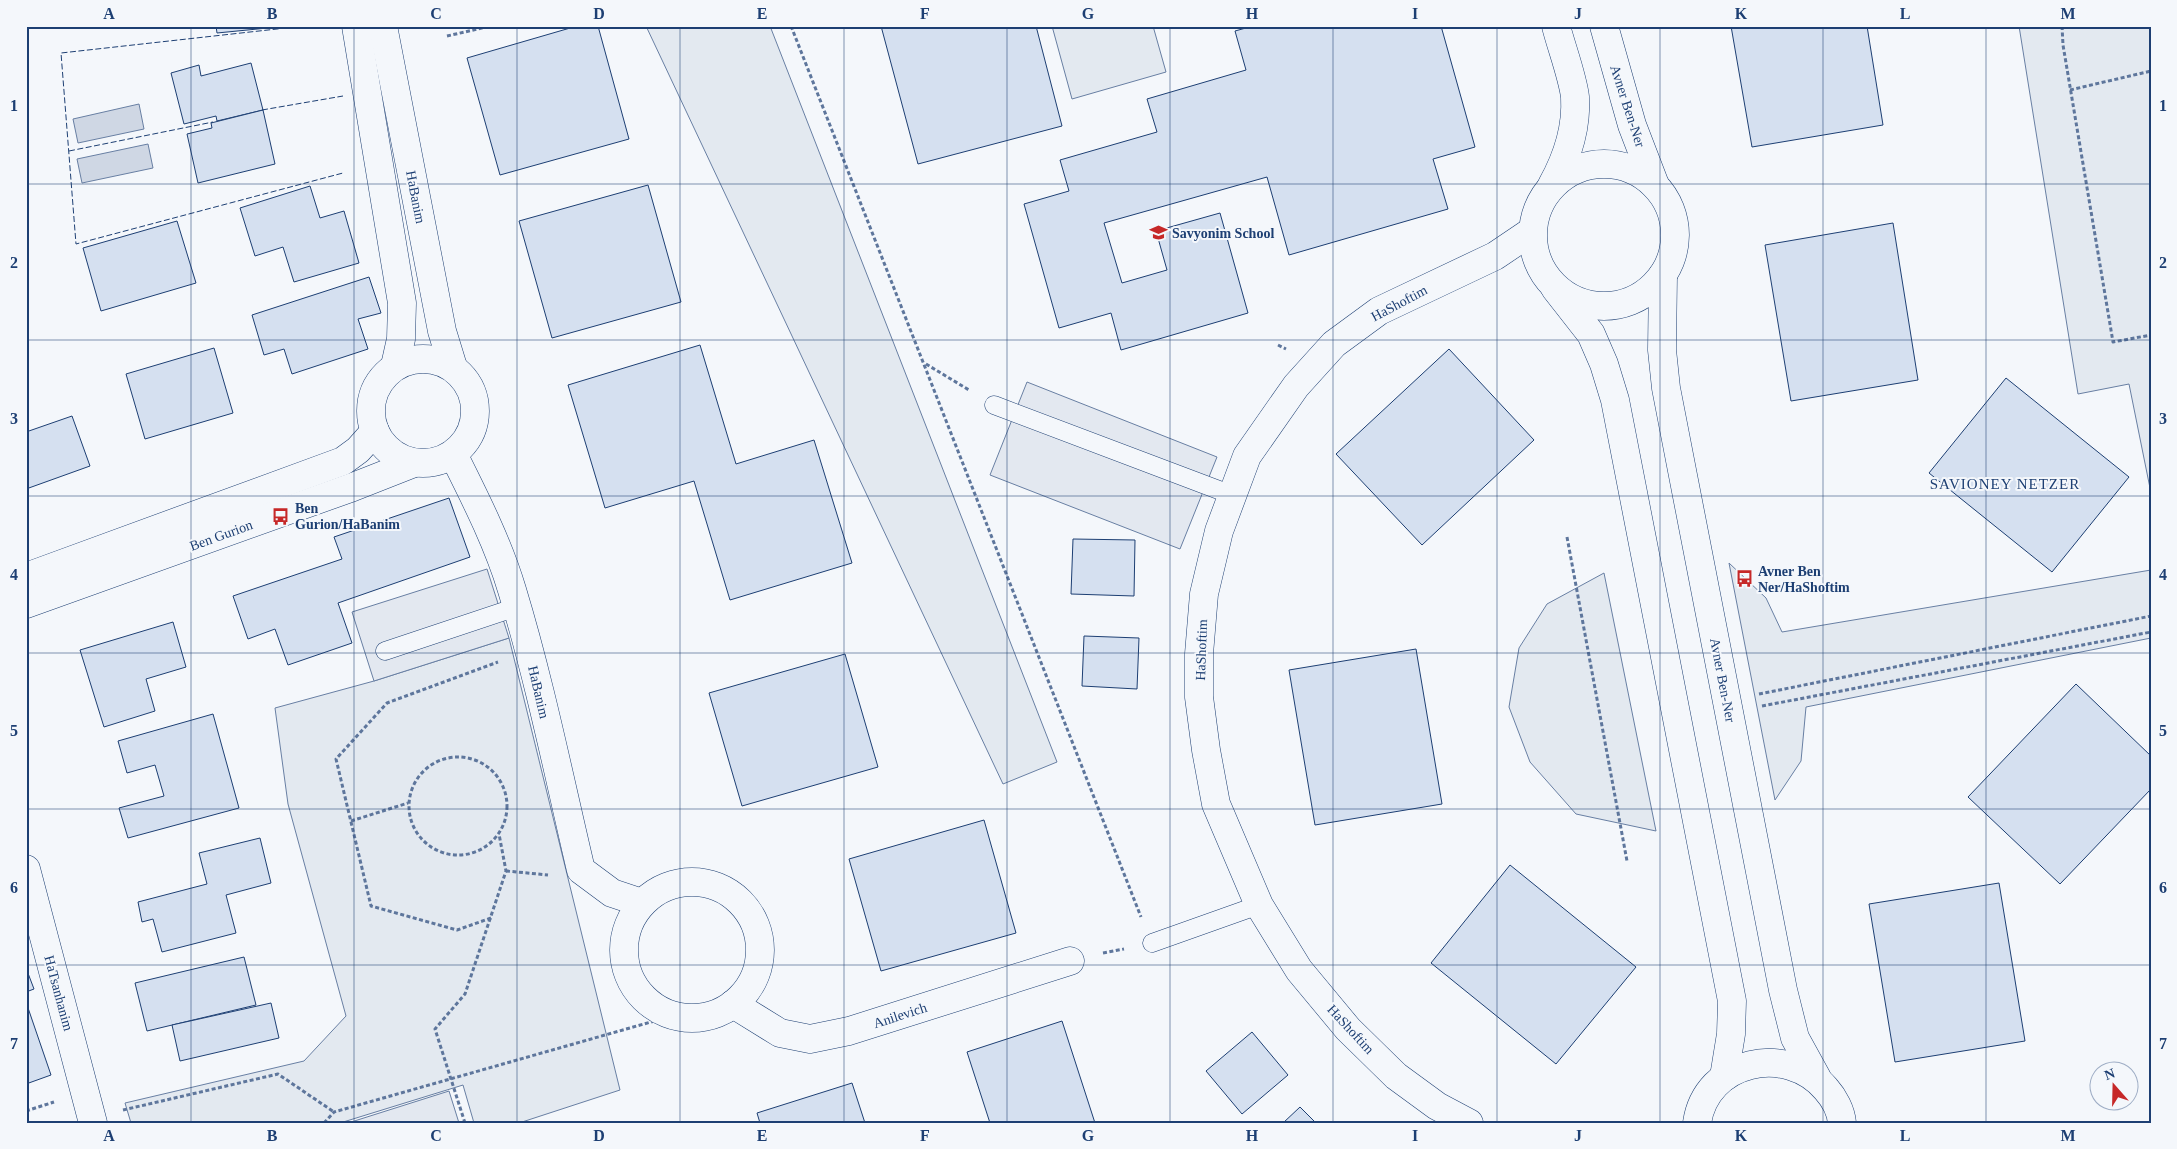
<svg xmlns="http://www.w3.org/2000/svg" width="2177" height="1149" font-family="'Times New Roman',serif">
<rect width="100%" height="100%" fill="#f4f7fb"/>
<g fill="#e3e9f0" stroke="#687fa3">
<polygon points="646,26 770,26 1057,762 1003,784"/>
<polygon points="1052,26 1153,26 1166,72 1072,99"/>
<polygon points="2019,26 2151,26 2151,493 2129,384 2078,394"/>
<polygon points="1729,563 1766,598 1782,632 2151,570 2151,638 1806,707 1801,761 1775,800"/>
<polygon points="1604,573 1656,831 1576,814 1530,762 1509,707 1519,648 1547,604"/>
<polygon points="509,638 620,1090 519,1123 474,1123 463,1085 340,1123 131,1123 125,1103 304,1061 346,1016 288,804 275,708 374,681"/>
</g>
<g fill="#e3e8f0" stroke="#687fa3">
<polygon points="1027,382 1217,457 1180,549 990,475"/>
<polygon points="487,569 509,638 374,681 352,612"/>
<polygon points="449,1091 459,1123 348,1123"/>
</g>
<g fill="#cfd7e4" stroke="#687fa3">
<polygon points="139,104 144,129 78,143 73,119"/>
<polygon points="148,144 153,168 82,183 77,159"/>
</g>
<g fill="#d5e0f0" stroke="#1d3f73">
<polygon points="216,26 288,26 217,33"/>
<polygon points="577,26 598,26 629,139 500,175 467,58"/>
<polygon points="881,26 1036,26 1062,126 918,164"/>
<polygon points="1253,26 1441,26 1475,147 1433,159 1448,209 1289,255 1267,177 1104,223 1122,283 1167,270 1156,231 1220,213 1248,313 1121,350 1111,313 1059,328 1024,204 1069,191 1060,160 1157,132 1147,99 1246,70 1235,31"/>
<polygon points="1731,26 1867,26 1883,125 1752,147"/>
<polygon points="251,63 263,110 217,121 216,116 184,124 171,73 199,65 201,76"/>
<polygon points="263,110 275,164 198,183 187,134 212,128 211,123"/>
<polygon points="648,185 681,302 552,338 519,221"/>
<polygon points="310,186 320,218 344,211 359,263 294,282 283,247 255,256 240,208"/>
<polygon points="177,221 196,283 101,311 83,248"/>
<polygon points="1893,223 1918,380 1791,401 1765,245"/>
<polygon points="369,277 381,313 358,319 368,349 292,374 284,349 264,355 252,315"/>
<polygon points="700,345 736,464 814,440 852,563 730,600 694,481 605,508 568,385"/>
<polygon points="214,348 233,413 145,439 126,374"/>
<polygon points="1449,349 1534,440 1422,545 1336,454"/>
<polygon points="2006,378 2129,477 2052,572 1929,473"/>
<polygon points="72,416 90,466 26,489 26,432"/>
<polygon points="449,498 470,557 338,603 352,643 288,665 275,629 248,639 233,596 342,559 334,537"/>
<polygon points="1073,539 1135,540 1134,596 1071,594"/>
<polygon points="173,622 186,667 146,679 155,711 104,727 80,650"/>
<polygon points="1084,636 1139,638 1137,689 1082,686"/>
<polygon points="1416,649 1442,804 1315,825 1289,670"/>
<polygon points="845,654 878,767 742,806 709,693"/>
<polygon points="2076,684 2151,756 2151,789 2060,884 1968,797"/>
<polygon points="213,714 239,808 128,838 119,808 164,796 155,765 127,773 118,741"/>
<polygon points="984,820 1016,933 881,971 849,859"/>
<polygon points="260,838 271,883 226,895 236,933 162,952 153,919 142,922 138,902 207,884 199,853"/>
<polygon points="1510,865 1636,967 1556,1064 1431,963"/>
<polygon points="1999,883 2025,1041 1895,1062 1869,904"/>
<polygon points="244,957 256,1005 147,1031 135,983"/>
<polygon points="26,968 34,989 26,992"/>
<polygon points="26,1002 51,1075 26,1084"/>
<polygon points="271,1003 279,1038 180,1061 172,1025"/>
<polygon points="1062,1021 1095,1123 990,1123 967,1052"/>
<polygon points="1252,1032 1288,1075 1242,1114 1206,1071"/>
<polygon points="852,1083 865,1123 760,1123 757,1113"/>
<polygon points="1300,1107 1316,1123 1283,1123"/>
</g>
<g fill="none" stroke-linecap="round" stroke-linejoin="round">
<defs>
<g id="service">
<polyline points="994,405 1232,495"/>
<polyline points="385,651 517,607"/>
<polyline points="1152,943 1259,905"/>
</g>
<g id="minor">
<path d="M 453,454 C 475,498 498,543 512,590 C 540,682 559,777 581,870 L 612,893 L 642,903"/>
<polyline points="26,869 93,1123"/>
<circle cx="692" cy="950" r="68"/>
<polyline points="733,1004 780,1033 810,1039 849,1031 1070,961"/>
<polyline points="1469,1123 1437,1106 1396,1076 1348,1029 1299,970 1259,905 1216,804 1206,750 1199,697 1199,654 1204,594 1219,531 1247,456 1296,386 1334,344 1379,311 1495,256 1532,231"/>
</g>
<g id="tertiary">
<polyline points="356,26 402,303 401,339 395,366"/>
<polyline points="383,26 442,331 453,367"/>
<polyline points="1604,26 1632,125 1655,185"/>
<circle cx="1604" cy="235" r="71"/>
<path d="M 1552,185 C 1567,158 1577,129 1575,97 C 1573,78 1561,46 1556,26"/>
<polyline points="1663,275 1662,350 1666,388 1783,990 1795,1038 1817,1078"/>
<polyline points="1555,288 1591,334 1604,364 1615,400 1732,1001 1731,1034 1724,1077"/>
<circle cx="423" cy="411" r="52"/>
<polyline points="26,577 343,461 358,450 375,431"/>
<polyline points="26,604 353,487 414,463"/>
<path d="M 1697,1123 C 1706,1060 1787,1043 1826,1089 C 1834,1098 1841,1111 1842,1123"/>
</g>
</defs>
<use href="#service" stroke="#1d3f73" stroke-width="19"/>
<use href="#minor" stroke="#1d3f73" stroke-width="29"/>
<use href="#tertiary" stroke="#1d3f73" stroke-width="29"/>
<g stroke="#5e769c" stroke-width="3" stroke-dasharray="4 2.5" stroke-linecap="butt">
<polyline points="791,26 1141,917"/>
<polyline points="2062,26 2063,45 2113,342 2151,335"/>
<polyline points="447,36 491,26"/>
<polyline points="2070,90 2151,71"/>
<polyline points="1278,345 1286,349"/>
<polyline points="926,364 969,390"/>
<polyline points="1567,537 1627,861"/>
<polyline points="1759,694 2151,616"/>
<polyline points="1762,706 2151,632"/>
<circle cx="458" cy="806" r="49"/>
<polyline points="351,821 408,803"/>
<polyline points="506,871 548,875"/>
<polyline points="491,918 457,930 371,906 336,759 387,703 498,662"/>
<polyline points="1103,953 1124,949"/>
<polyline points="123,1110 278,1074 334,1112"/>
<polyline points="26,1111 54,1102"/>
<polyline points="324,1123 334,1112 672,1016"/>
<polyline points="465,1123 435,1029 465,994 506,871 499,834"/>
</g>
<use href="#service" stroke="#f4f7fb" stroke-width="18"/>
<use href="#minor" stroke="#f4f7fb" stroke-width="28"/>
<use href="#tertiary" stroke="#f4f7fb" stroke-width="28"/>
<g stroke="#1d3f73" stroke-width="1" stroke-dasharray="6 2.5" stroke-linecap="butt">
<polyline points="304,26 61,53 76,244 343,173"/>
<polyline points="262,110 343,96"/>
<polyline points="69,151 213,122"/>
</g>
</g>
<path fill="none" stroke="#1d3f73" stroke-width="1" stroke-opacity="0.55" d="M 191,26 L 191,1123M 354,26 L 354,1123M 517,26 L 517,1123M 680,26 L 680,1123M 844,26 L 844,1123M 1007,26 L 1007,1123M 1170,26 L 1170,1123M 1333,26 L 1333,1123M 1497,26 L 1497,1123M 1660,26 L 1660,1123M 1823,26 L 1823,1123M 1986,26 L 1986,1123M 26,184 L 2151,184M 26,340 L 2151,340M 26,496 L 2151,496M 26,653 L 2151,653M 26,809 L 2151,809M 26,965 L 2151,965"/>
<defs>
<symbol id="school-bare" viewBox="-9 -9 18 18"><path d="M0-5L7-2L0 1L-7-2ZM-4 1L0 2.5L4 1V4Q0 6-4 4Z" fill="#c62828" stroke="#f4f7fb" stroke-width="2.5" paint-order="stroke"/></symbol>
<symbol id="bus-bare" viewBox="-9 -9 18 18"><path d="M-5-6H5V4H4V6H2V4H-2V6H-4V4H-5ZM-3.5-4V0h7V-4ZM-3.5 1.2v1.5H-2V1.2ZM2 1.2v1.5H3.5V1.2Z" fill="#c62828" stroke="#f4f7fb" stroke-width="2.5" paint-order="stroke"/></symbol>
</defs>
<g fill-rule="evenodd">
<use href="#school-bare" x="1146" y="220" width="25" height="25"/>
<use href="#bus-bare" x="268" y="504" width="25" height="25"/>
<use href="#bus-bare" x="1732" y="566" width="25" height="25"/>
</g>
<g text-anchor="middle" stroke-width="4" stroke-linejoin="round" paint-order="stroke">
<g font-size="14" fill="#1d3f73" stroke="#f4f7fb">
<text transform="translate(1628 106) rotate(72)" y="5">Avner Ben-Ner</text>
<text transform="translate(416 197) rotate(79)" y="5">HaBanim</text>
<text transform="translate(1399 303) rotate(-28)" y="5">HaShoftim</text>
<text transform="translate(221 535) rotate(-20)" y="5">Ben Gurion</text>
<text transform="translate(1201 650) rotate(-88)" y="5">HaShoftim</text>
<text transform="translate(1723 680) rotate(79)" y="5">Avner Ben-Ner</text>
<text transform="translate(539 692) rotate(77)" y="5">HaBanim</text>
<text transform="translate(59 993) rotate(75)" y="5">HaTsanhanim</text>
<text transform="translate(900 1015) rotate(-18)" y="5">Anilevich</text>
<text transform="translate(1351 1029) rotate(47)" y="5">HaShoftim</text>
</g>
<g font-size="14" font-weight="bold" fill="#1d3f73" stroke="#f4f7fb" text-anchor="start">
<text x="1172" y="238">Savyonim School</text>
<text x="295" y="513">Ben<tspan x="295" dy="16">Gurion/HaBanim</tspan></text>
<text x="1758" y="576">Avner Ben<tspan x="1758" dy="16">Ner/HaShoftim</tspan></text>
</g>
<g font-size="15" letter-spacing="1" fill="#1d3f73" stroke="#f4f7fb">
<text x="2005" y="489">SAVIONEY NETZER</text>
</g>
</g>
<rect width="2177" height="1149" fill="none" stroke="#f4f7fb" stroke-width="55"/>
<g transform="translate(2114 1086) rotate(340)"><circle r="24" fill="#f4f7fb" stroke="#9eadc5"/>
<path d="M0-4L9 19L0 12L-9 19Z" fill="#c62828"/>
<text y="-8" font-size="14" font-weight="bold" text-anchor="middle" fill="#1d3f73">N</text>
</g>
<rect x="28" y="28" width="2122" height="1094" fill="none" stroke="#1d3f73" stroke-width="2"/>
<g font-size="16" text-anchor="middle" font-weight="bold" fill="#1d3f73">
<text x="109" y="19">A</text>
<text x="272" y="19">B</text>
<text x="436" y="19">C</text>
<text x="599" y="19">D</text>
<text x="762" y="19">E</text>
<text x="925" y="19">F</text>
<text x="1088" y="19">G</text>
<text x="1252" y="19">H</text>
<text x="1415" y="19">I</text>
<text x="1578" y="19">J</text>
<text x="1741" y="19">K</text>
<text x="1905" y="19">L</text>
<text x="2068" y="19">M</text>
<text x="14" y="111">1</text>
<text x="2163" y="111">1</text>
<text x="14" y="268">2</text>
<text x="2163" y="268">2</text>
<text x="14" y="424">3</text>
<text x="2163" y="424">3</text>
<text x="14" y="580">4</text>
<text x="2163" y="580">4</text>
<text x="14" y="736">5</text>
<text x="2163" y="736">5</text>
<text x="14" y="893">6</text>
<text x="2163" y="893">6</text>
<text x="14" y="1049">7</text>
<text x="2163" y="1049">7</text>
<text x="109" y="1141">A</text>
<text x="272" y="1141">B</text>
<text x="436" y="1141">C</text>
<text x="599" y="1141">D</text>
<text x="762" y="1141">E</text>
<text x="925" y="1141">F</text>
<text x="1088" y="1141">G</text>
<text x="1252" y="1141">H</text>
<text x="1415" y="1141">I</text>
<text x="1578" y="1141">J</text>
<text x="1741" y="1141">K</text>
<text x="1905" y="1141">L</text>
<text x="2068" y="1141">M</text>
</g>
</svg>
